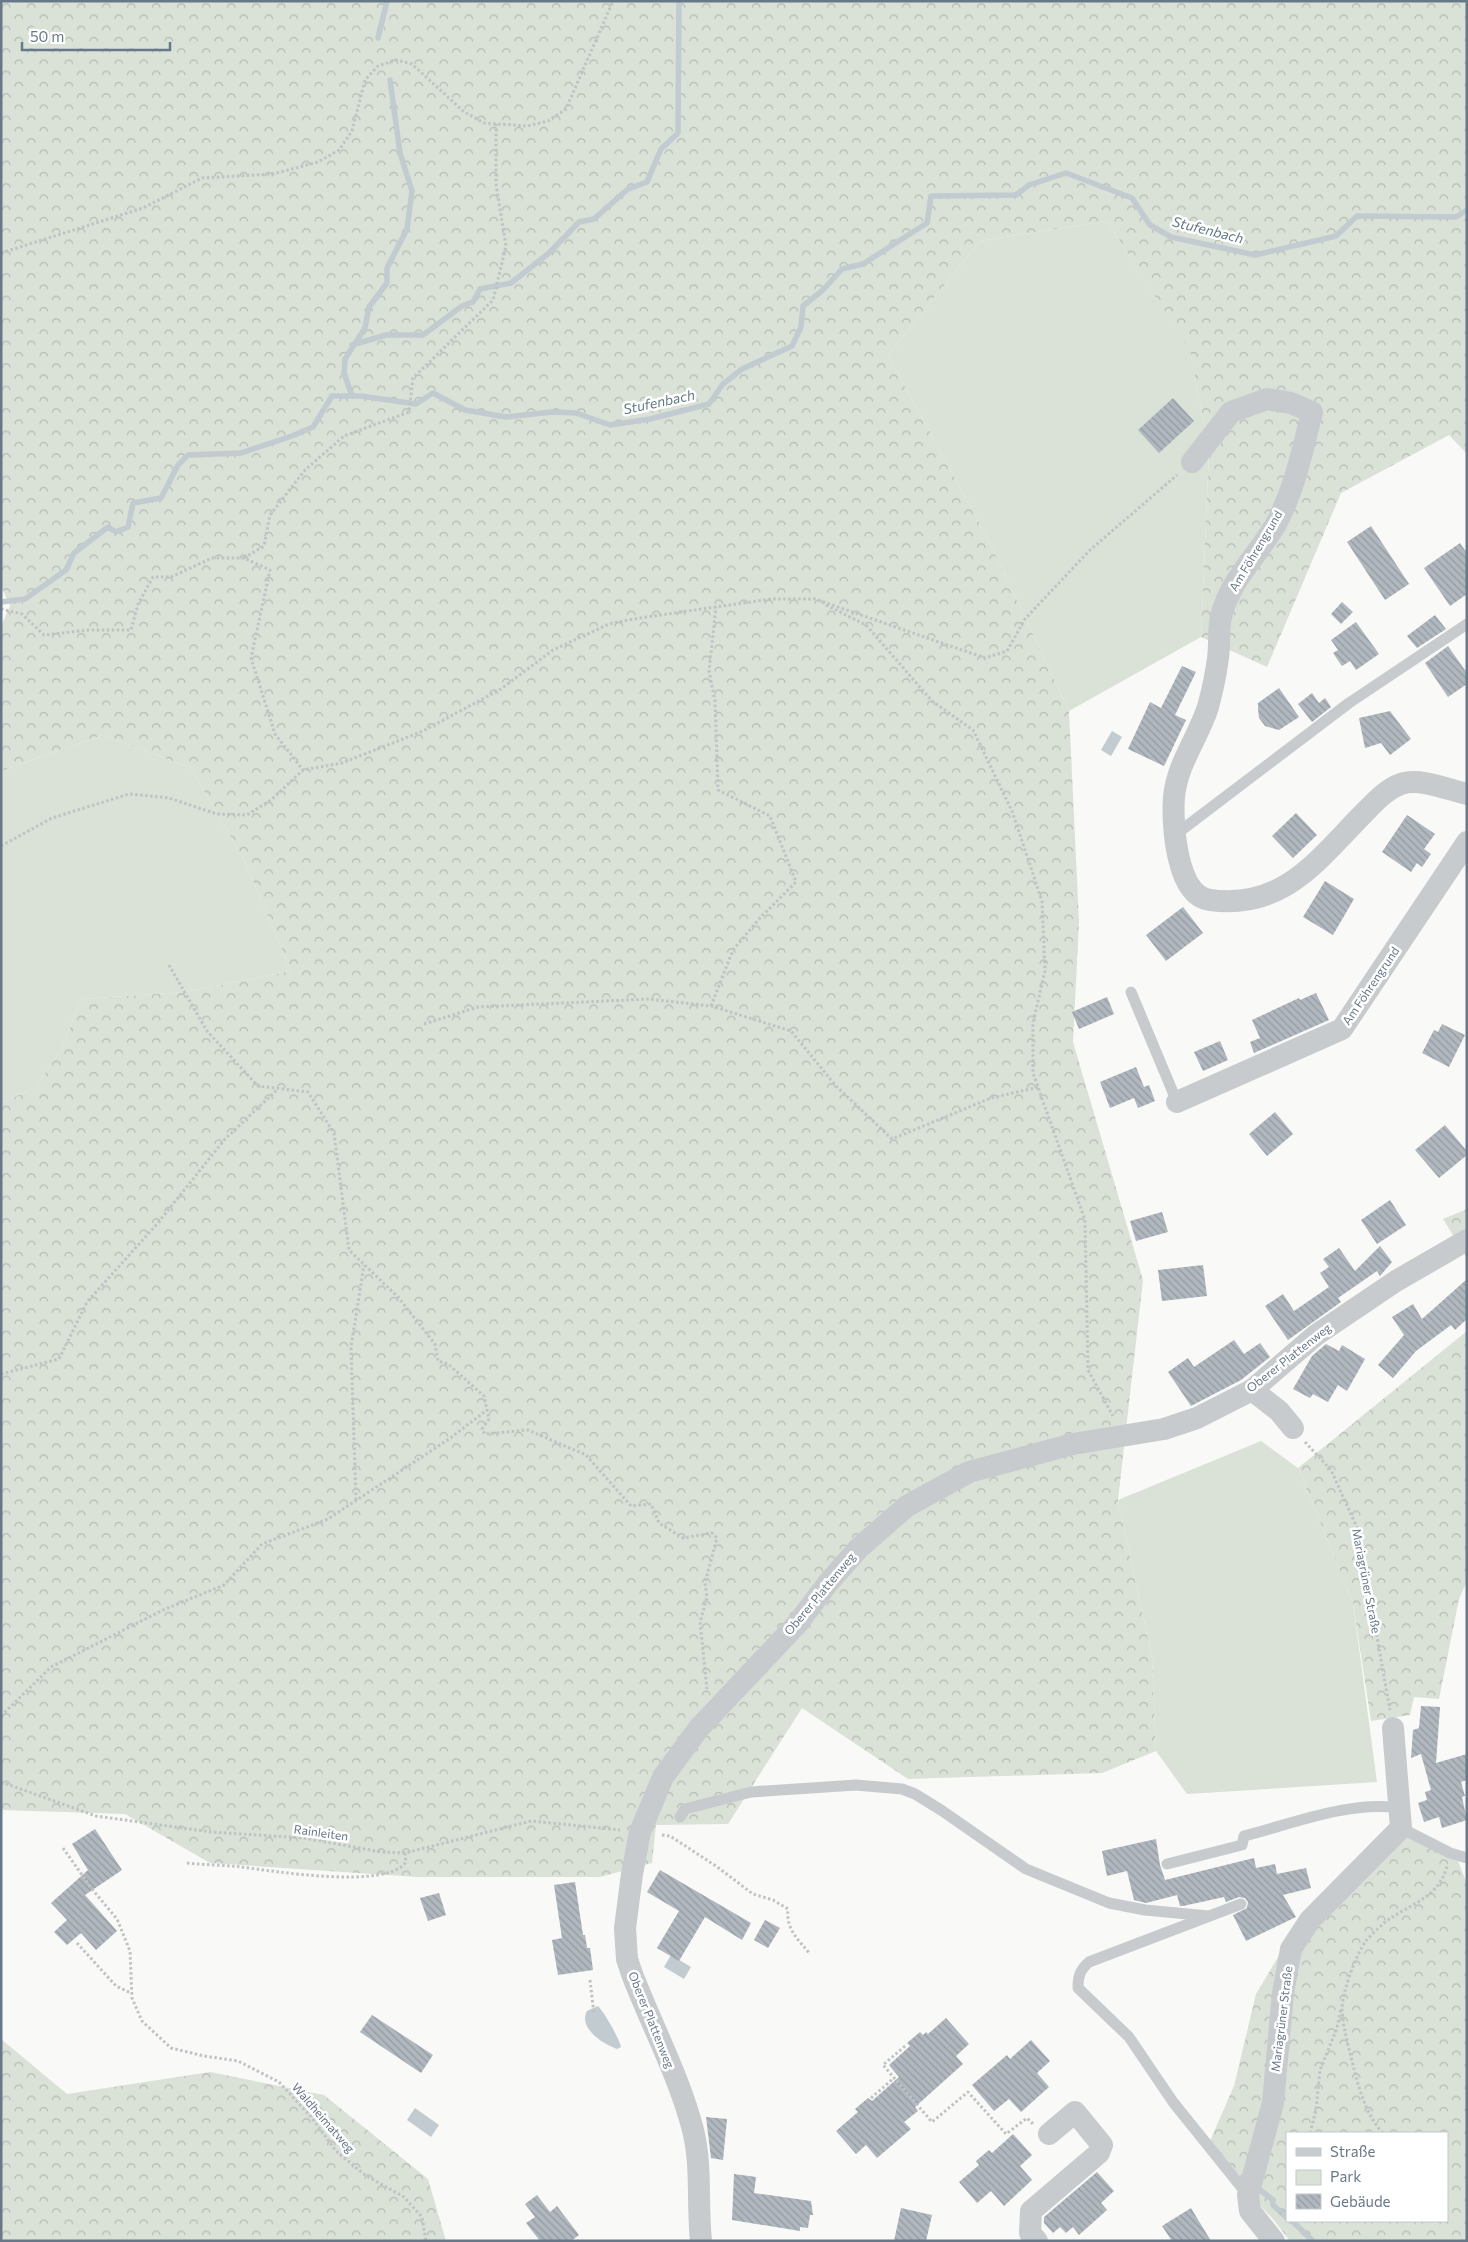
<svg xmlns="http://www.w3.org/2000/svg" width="1468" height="2242" font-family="Commissioner,sans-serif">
<defs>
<pattern id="forest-crowns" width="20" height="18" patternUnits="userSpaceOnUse" patternTransform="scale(1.25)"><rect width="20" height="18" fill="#dae1d7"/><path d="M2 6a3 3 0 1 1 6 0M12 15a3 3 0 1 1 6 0" fill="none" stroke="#b5bbb4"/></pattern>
<pattern id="building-back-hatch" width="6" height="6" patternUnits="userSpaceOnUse" patternTransform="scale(1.25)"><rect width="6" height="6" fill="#b0b7be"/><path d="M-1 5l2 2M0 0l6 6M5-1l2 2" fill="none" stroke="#939aa0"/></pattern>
</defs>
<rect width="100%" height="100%" fill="#f9f9f7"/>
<g fill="#dae1d7">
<polygon points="1107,221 1190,350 1209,451 1201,637 1069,711 990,543 888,355 980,241"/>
<polygon points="103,735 191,768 245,862 291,971 185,992 81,999 62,1048 35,1088 1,1103 1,771"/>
<polygon points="1261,1441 1298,1468 1353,1603 1377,1782 1187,1794 1156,1751 1152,1658 1118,1500"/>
</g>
<g fill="url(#forest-crowns)" fill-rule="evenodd">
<polygon points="1,1 1467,1 1467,454 1449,435 1341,493 1267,667 1201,637 1209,451 1190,351 1107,221 980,241 888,355 990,543 1069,711 1079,922 1073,1042 1143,1280 1118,1500 1152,1658 1156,1751 1102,1773 908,1779 802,1708 728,1824 656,1825 652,1863 600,1877 417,1877 210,1863 125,1814 1,1810 1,1103 35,1088 62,1048 81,999 185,992 291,971 245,862 191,768 103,735 1,771 1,626 10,606 1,586"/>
<polygon points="1467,1209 1467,1258 1443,1219"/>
<polygon points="1467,1331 1467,1581 1459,1599 1439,1699 1414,1697 1410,1715 1371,1721 1353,1603 1298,1468"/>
<path d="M 1403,1834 L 1458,1861 L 1467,1884 L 1467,2241 L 1290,2241 L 1272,2218 L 1206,2150 L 1234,2086 L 1256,1994 L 1308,1907 ZM 1287,2133 L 1447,2133 L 1447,2221 L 1287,2221 Z"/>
<polygon points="1,2039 67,2094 210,2072 324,2095 428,2179 446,2241 1,2241"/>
</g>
<g fill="#c1cbd0">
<polygon points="1112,731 1122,737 1111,756 1101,750"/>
<polygon points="671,1955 691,1967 684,1979 664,1967"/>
<path d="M 598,2006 C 604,2012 619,2038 621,2047 L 617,2049 C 603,2044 578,2028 587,2011 Z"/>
<polygon points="415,2108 439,2125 431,2137 407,2120"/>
</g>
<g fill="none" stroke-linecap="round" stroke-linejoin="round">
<g stroke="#c1cbd0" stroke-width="5.5">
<polyline points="378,38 387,1"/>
<polyline points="352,345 386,335 423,335 462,306 473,302 480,289 511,283 549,253 579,222 594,219 628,189 647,182 661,149 678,133 679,1"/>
<polyline points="352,396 344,373 345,359 365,328 369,307 387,283 387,268 407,229 412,191 400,153 390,80"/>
<polyline points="1,602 25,599 66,570 74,553 108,527 116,532 128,527 133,503 161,498 178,465 188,455 241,453 292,436 313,427 332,396 361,396 416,404 433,393 465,410 506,417 552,412 576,413 610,425 650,419 709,404 723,384 742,369 792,346 801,327 803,306 823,290 842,269 863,264 927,223 931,196 1016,195 1029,185 1066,173 1132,198 1150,225 1171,237 1255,255 1336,236 1357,216 1456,217 1467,210"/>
<polyline points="1259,2189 1273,2200 1273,2205 1287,2218"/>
<polyline points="1292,2221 1313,2241"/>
</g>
</g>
<g fill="url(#building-back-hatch)">
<polygon points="1173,398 1194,421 1159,453 1138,430"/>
<polygon points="1371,526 1409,584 1385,600 1347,542"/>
<polygon points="1460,543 1467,553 1467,594 1450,606 1424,568"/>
<polygon points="1342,602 1353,612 1341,624 1331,614"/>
<polygon points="1435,615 1446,629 1417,648 1407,636"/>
<polygon points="1356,622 1379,654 1356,670 1350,661 1342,666 1333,653 1338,650 1331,640"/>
<polygon points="1448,646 1467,673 1467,684 1448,697 1425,663"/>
<polygon points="1182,666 1196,672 1175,715 1186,720 1164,766 1128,749 1150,702 1161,708"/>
<polygon points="1279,688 1299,717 1279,730 1265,726 1259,718 1258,708 1258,703"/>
<polygon points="1312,693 1319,703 1325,698 1331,707 1312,722 1298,704"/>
<polygon points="1390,711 1411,739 1390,755 1381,743 1365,748 1359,718"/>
<polygon points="1296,813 1317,835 1293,858 1272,836"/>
<polygon points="1407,815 1435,834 1424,849 1431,854 1422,867 1417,863 1411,872 1382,852"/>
<polygon points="1325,881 1354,899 1333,935 1303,917"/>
<polygon points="1183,907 1203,933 1166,961 1146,935"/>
<polygon points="1316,993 1329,1020 1254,1053 1250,1042 1260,1038 1252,1020 1299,998 1300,1000"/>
<polygon points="1107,997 1114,1014 1079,1029 1072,1012"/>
<polygon points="1442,1024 1465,1035 1449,1067 1422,1053 1434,1030 1438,1032"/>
<polygon points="1220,1041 1228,1060 1203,1071 1194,1052"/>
<polygon points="1136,1067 1144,1087 1149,1085 1155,1101 1138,1108 1134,1098 1110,1108 1100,1082"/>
<polygon points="1275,1112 1293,1134 1267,1156 1249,1134"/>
<polygon points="1445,1125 1467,1151 1467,1155 1439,1178 1415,1150"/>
<polygon points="1390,1200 1406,1225 1377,1244 1361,1220"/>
<polygon points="1162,1212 1168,1232 1136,1241 1130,1221"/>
<polygon points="1380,1246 1392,1262 1380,1276 1377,1271 1338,1298 1341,1302 1288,1340 1265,1306 1283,1294 1294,1311 1329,1287 1320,1273 1329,1267 1323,1259 1339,1248 1355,1271"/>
<polygon points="1203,1265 1207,1296 1162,1301 1158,1270"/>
<polygon points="1467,1279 1467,1319 1455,1330 1451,1325 1416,1351 1393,1378 1378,1365 1404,1335 1392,1317 1413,1304 1422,1319"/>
<polygon points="1234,1340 1244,1354 1260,1343 1270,1357 1241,1380 1191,1406 1168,1372 1188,1358 1194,1367"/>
<polygon points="1326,1344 1339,1351 1342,1345 1365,1359 1347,1391 1338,1385 1328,1402 1313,1394 1310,1398 1293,1389 1312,1356"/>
<polygon points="1421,1706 1440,1707 1436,1763 1467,1754 1467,1780 1461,1782 1465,1796 1462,1797 1467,1820 1442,1828 1439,1817 1424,1822 1418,1803 1427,1800 1425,1792 1431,1790 1421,1754 1411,1758 1413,1730 1419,1728"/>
<polygon points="95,1829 122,1870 85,1895 117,1931 96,1950 81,1933 67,1945 54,1932 67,1920 51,1903 88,1870 72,1844"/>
<polygon points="1156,1839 1160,1865 1165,1880 1254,1858 1256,1868 1275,1864 1277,1874 1306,1868 1311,1888 1283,1895 1296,1917 1246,1941 1233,1915 1247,1908 1248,1902 1245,1898 1239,1897 1226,1902 1224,1897 1183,1906 1180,1906 1177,1895 1146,1903 1134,1900 1127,1871 1107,1876 1102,1851"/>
<polygon points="660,1870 751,1923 742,1940 705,1917 679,1961 657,1948 679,1911 647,1892"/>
<polygon points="575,1882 583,1935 585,1935 587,1948 590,1948 593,1970 558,1975 552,1940 562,1938 554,1885"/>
<polygon points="439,1893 446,1915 428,1921 420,1898"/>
<polygon points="765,1920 780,1928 768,1948 754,1940"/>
<polygon points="372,2015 433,2055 421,2073 360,2032"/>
<polygon points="946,2018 969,2044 956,2056 963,2064 915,2107 918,2111 904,2122 911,2129 877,2158 866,2145 856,2154 836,2131 858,2112 855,2109 868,2098 872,2101 899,2077 889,2065 910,2046 907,2043 920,2032 923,2035 926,2032 928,2034"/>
<polygon points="1031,2040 1050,2061 1037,2073 1049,2087 1021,2112 1009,2099 994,2111 972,2085 1007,2055 1010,2059"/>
<polygon points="706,2117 727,2119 723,2160 711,2158"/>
<polygon points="1013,2134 1032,2155 1020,2166 1032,2180 1004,2206 991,2191 977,2203 959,2182 979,2165 976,2161 989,2150 992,2153"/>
<polygon points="1097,2172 1114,2191 1101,2203 1107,2210 1079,2235 1073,2227 1066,2233 1060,2227 1053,2233 1044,2223 1044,2217"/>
<polygon points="734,2174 756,2177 754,2193 811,2201 813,2215 810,2215 808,2228 800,2227 800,2231 732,2220"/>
<polygon points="537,2195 550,2212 557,2206 579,2235 571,2241 540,2241 526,2223 535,2217 525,2204"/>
<polygon points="901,2208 932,2215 926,2241 894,2241"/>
<polygon points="1191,2208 1197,2218 1211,2241 1172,2241 1162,2226"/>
</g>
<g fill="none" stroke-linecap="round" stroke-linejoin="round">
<g stroke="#c0c3c5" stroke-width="3" stroke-dasharray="2.5 2.5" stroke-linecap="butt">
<polyline points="1,253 143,208 202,178 273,174 318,162 339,150 352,131 365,80 378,66 396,60 412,64 463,111 484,123 527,126 548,121 566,109 613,1"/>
<polyline points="244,558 264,546 270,515 305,470 344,436 409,412 413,378 493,300 506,246 496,184 496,124"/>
<polyline points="826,605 866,625 932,701 973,730 1012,811 1042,901 1045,971 1033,1023 1033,1073 1085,1220 1088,1370 1113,1416"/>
<polyline points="1,609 22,614 44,635 88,630 131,630 138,604 153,577 171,577 212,558 244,558 270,570 251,658 275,734 303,770"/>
<polyline points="1,846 52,818 129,794 169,798 217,814 247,815 271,800 303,770 342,763 423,731 501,689 553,650 609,624 633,619 771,599 815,599 985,658 1007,651 1025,619 1089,551 1177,475"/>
<polyline points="169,965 207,1031 258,1086 308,1092 334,1133 349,1250 398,1297 435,1344 438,1361 448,1364 484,1396 489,1419 482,1429 485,1434 528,1430 586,1455 631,1506 651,1504 659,1523 683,1538 712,1533 717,1538 705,1583 707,1598 700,1622 707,1689"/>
<polyline points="711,1006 733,950 760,918 796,882 770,816 718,790 715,701 709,671 716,607"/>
<polyline points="424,1024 478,1007 648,999 711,1006 791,1031 836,1086 892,1139 991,1098 1039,1087"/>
<polyline points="1,1374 59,1359 87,1302 157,1224 225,1139 278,1089"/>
<polyline points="1305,1442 1331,1470 1358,1530 1390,1710"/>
<polyline points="356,1500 351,1347 364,1265"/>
<polyline points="1,1716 51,1667 163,1610 224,1585 262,1544 328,1519 449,1439 487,1410"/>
<polyline points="1,1782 96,1816 211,1832 304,1838 381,1852 405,1853 531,1821 620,1830"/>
<path d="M 662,1835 L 670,1836 L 716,1866 L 753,1894 L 773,1900 L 788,1909 C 786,1930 798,1939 810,1954"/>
<polyline points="63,1848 92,1889 117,1919 130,1951 132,1998 142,2021 171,2048 204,2056 238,2061 279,2082 312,2118 336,2151 365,2175 404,2197 422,2217 426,2241"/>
<path d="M 187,1863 C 205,1865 224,1865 241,1867 C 274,1871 387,1890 406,1862 L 405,1853"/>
<polyline points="77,1943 116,1986 131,1993"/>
<polyline points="590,1980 594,2014"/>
<polyline points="905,2046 883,2065 932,2122 968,2092 1006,2134 1027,2118 1033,2124"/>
<polyline points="871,2098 894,2078"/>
<polyline points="1310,2133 1316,2110 1320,2070 1337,2028 1341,2008"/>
<path d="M 1383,2133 C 1364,2113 1358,2084 1351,2057 C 1347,2041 1343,2026 1342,2009 C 1342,1993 1356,1954 1366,1941 C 1372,1934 1383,1923 1391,1918 C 1414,1903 1440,1895 1447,1866"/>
<polyline points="1279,2214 1287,2209"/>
</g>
<g stroke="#c7cbce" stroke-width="11">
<polyline points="1175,835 1349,703 1467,624"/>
<polyline points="1131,992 1177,1102"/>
<polyline points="680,1817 685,1809 751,1792 856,1785 902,1789 915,1794 941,1810 1026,1869 1109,1903 1145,1910 1209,1916"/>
<polyline points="1401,1828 1450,1853 1467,1858"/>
<path d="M 1167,1864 L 1242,1845 L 1244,1836 C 1291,1824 1352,1800 1400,1808"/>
<path d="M 1241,1904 L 1089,1962 C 1080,1970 1078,1976 1078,1988 L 1129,2037 L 1173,2102 L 1247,2194"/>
</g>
<g stroke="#c7cbce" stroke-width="22">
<path d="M 1192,462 L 1231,412 L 1267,399 L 1291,403 L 1312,412 C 1303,448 1295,487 1278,520 C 1261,553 1230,578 1221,617 C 1218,630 1220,645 1218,658 C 1216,674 1212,692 1208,707 C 1198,738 1177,764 1174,797 C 1172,823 1176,896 1210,900 C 1282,910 1316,862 1362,815 C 1373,804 1386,789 1401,784 C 1419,777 1449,790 1467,794"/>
<polyline points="1177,1102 1342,1029 1467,842"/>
<polyline points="1252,1390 1279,1411 1293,1428"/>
<path d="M 701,2241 C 697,2204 702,2166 693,2130 C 679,2076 652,2026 632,1974 L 627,1959 L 625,1928 L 632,1874 L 640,1832 L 663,1777 L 699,1728 L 798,1623 L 828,1583 L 859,1548 L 907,1506 L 969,1472 L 1073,1444 L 1164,1429 L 1197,1418 L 1252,1390 L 1316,1335 L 1396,1281 L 1467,1240"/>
<polyline points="1037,2241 1030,2233 1031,2211 1099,2153 1102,2145 1075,2112 1049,2134"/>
<polyline points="1274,2241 1250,2211 1248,2195 1273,2103 1283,1993 1291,1949 1310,1920 1401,1828 1393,1728"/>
</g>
</g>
<g text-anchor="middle" stroke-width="5" stroke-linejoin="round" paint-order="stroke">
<g font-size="12" fill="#677889" stroke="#fff">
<text transform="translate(1256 551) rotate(-59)" y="4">Am Föhrengrund</text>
<text transform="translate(1371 986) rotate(-56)" y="4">Am Föhrengrund</text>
<text transform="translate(1289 1358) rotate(-38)" y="4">Oberer Plattenweg</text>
<text transform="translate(1366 1581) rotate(79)" y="4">Mariagrüner Straße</text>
<text transform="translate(820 1594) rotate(-50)" y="4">Oberer Plattenweg</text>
<text transform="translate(321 1833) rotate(8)" y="4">Rainleiten</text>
<text transform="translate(1282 2019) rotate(-83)" y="4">Mariagrüner Straße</text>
<text transform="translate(651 2020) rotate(68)" y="4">Oberer Plattenweg</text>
<text transform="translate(323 2118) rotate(49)" y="4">Waldheimatweg</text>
</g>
<g font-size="14" font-style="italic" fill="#637a83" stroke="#fff">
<text transform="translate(1208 230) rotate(14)" y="5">Stufenbach</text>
<text transform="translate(659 402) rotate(-12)" y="5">Stufenbach</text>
</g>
</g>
<rect width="1468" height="2242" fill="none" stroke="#677889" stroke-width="5"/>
<rect x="1286" y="2132" width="162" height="90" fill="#ffffff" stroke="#c2c9d0"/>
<rect x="1296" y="2148" width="25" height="8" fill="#c7cbce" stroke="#c2c9d0"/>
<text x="1330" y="2157" font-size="15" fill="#677889">Straße</text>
<rect x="1296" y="2170" width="25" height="15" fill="#dae1d7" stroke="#c2c9d0"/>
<text x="1330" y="2182" font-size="15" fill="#677889">Park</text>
<rect x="1296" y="2194" width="25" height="15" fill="url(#building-back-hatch)" stroke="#c2c9d0"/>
<text x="1330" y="2207" font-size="15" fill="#677889">Gebäude</text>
<path d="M22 42v8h148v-8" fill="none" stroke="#677889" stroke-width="2.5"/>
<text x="30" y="42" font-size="15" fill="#677889" stroke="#ffffff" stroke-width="4" paint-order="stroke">50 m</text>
</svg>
